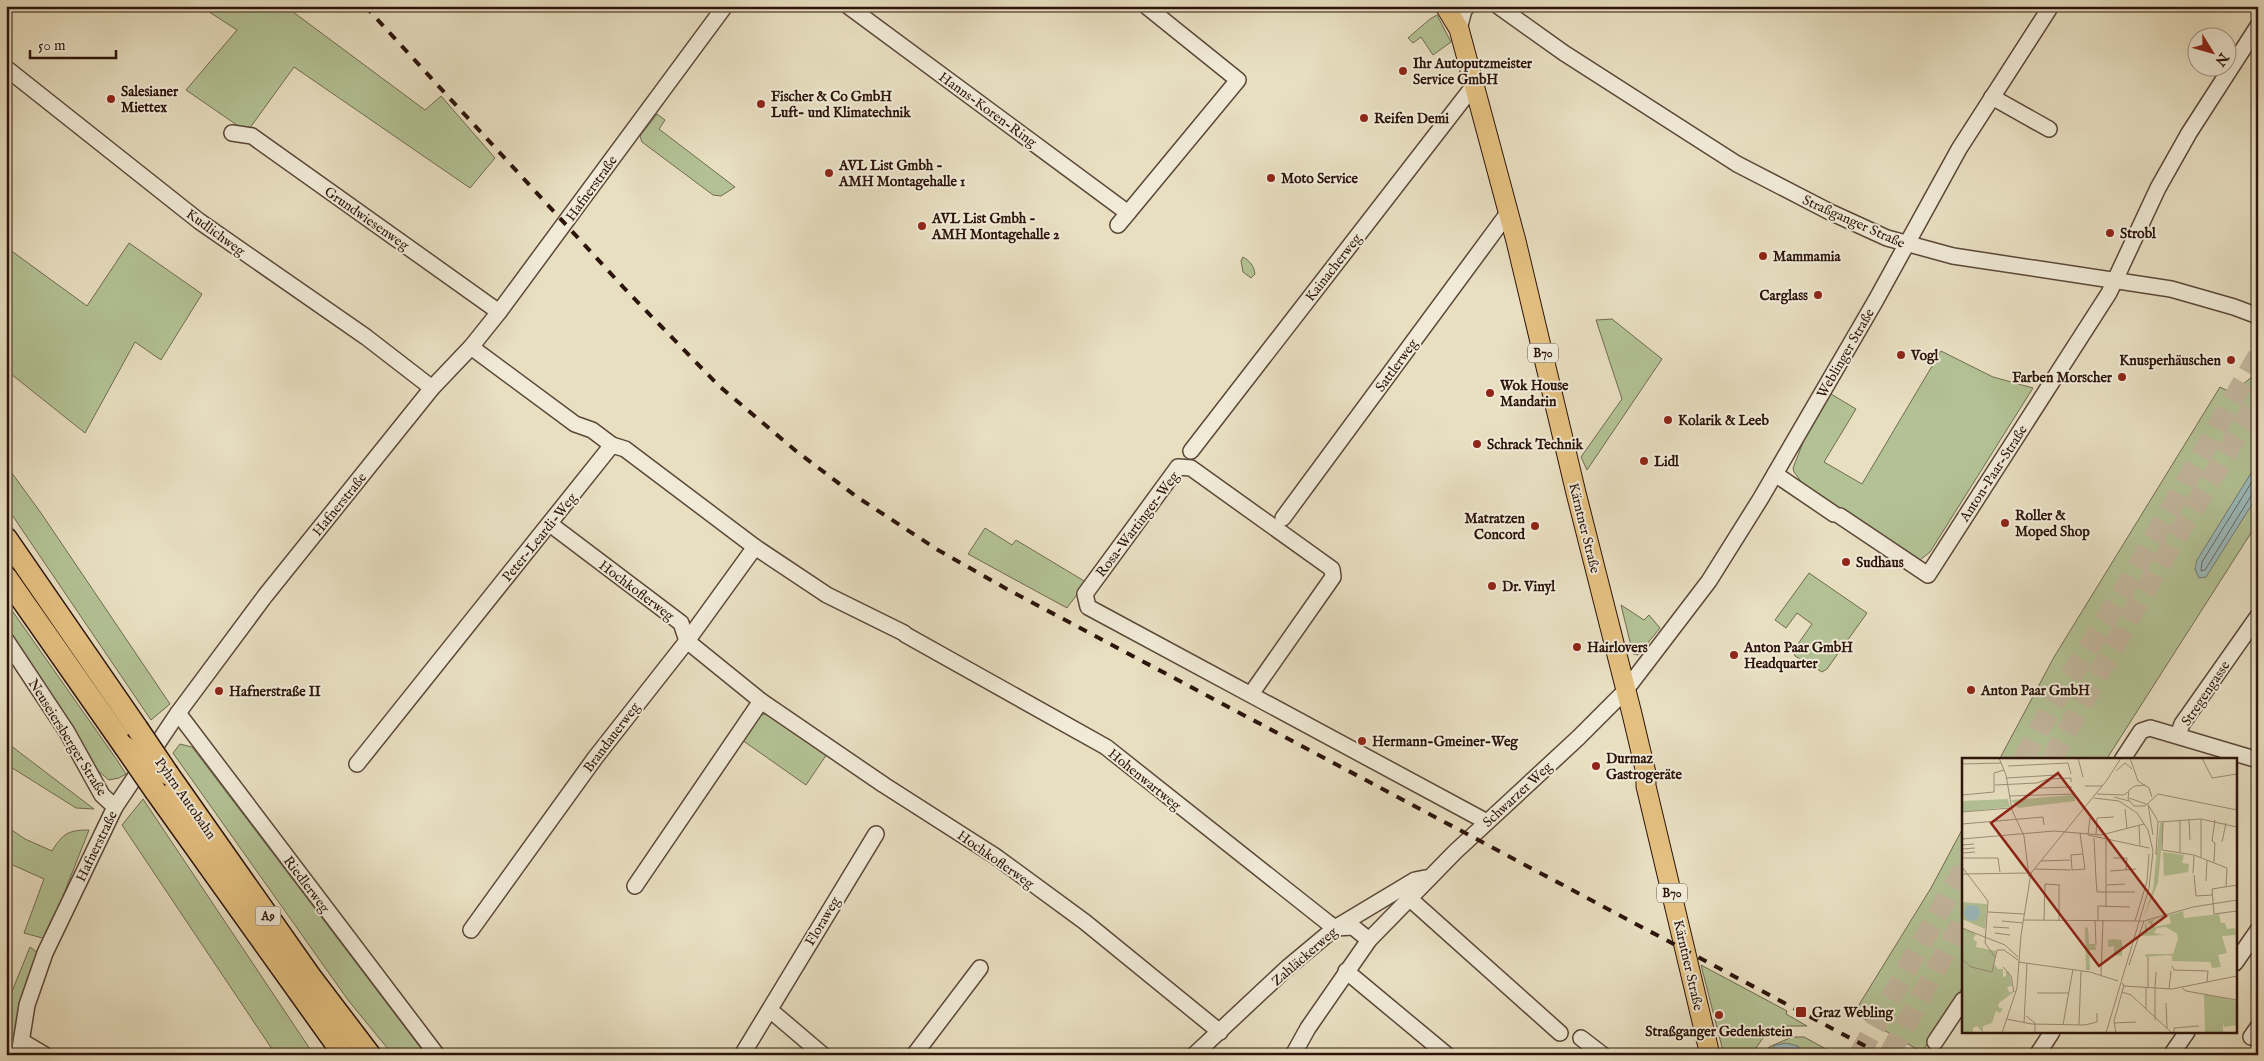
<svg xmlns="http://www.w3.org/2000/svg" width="2264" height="1061" font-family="'IM FELL English',serif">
<rect width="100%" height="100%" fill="#e8dfc1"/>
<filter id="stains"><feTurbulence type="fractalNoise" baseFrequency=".004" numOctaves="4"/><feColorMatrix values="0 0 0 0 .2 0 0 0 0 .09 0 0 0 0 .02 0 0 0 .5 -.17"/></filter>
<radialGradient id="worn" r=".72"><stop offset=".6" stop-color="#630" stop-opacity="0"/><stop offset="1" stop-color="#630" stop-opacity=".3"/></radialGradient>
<g fill="#b3c295" stroke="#706b50">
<polygon points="200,6 285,6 425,110 441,96 495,158 470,188 294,67 247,132 186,90 237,30"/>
<polygon points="1437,15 1451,42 1433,55 1421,37 1413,43 1408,38 1430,19"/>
<polygon points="657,114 665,120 659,129 735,187 721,196 713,195 642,142 640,136"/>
<polygon points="129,243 202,294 161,360 135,342 85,433 6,370 6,247 87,306"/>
<path d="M 1243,257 C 1250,261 1254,266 1255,274 L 1251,278 L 1243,272 L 1241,261 Z"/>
<polygon points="1612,319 1662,359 1587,470 1581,457 1622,399 1596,320"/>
<polygon points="1941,351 1993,377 2033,388 1930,552 1920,560 1803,484 1794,472 1793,468 1806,435 1829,394 1831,394 1856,409 1824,462 1862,484"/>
<polygon points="2258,372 2258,522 2106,760 1999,760 2054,657 2220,387 2232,393"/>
<polygon points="6,465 41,513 170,704 151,720 6,506"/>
<polygon points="985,528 1012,545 1016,540 1086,582 1067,608 968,554"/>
<polygon points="1809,573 1867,613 1827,669 1822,672 1795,656 1793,651 1812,624 1797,613 1786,628 1775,620"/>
<polygon points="6,602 117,760 126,774 119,778 109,780 97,770 6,630"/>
<polygon points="1621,605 1644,620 1649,615 1660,628 1638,655 1633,654"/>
<polygon points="764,714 770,716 827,754 806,785 742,740 759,716"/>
<polygon points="6,742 94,809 76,808 6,764"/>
<polygon points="180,744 192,747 426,1055 393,1055 348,1000 173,753"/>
<polygon points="143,799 314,1055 276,1055 122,825"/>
<path d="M 6,826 L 25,839 L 52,851 C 63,833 69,830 89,830 L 46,939 L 24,933 L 44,879 L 6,862 Z"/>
<polygon points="1963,828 1963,987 1922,1052 1854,1013 1931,888"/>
<polygon points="30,947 38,953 17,1017 13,1055 6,1055 6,1006"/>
<polygon points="1701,965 1787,1011 1786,1014 1807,1026 1782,1026 1763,1038 1751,1055 1724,1055"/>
<polygon points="1792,1037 1804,1037 1837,1055 1804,1055 1803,1050 1768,1052 1763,1055 1769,1047"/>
</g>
<g fill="#9bbabc" stroke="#6f7875">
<polygon points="2258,462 2258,495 2206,577 2199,578 2195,569 2197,560"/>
<polygon points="1786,1043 1798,1046 1804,1055 1766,1055 1775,1045"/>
</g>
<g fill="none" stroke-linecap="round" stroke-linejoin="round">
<polyline stroke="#646764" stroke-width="1" points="2258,472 2202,562 2201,571 2205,570 2251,496 2258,493"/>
<g stroke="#c2b69d" stroke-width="21" stroke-dasharray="21 11" stroke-linecap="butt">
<polyline points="2023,760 2050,710 2127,585 2258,356"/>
<polyline points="2051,760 2143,594 2258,400"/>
<polyline points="1859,1055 1963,869"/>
<polyline points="1889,1055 1963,920"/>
</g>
<defs>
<g id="minor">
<polyline points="848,6 1128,213"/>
<polyline points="1498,6 1564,53 1737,164 1830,212 1887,238 1953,256 2171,289 2234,307 2258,316"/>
<polyline points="1459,29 1464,10 1468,6"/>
<polyline points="6,68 199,221 366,337 432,388"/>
<polyline points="1992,97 2049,129"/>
<polyline points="232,133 252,136 499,312"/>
<polyline points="1118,225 1238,80 1146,6"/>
<polyline points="612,445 625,449 755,547"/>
<polyline points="1191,451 1475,84"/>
<polyline points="1775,474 1834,514"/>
<polyline points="1840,516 1928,575 2109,293 2158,188 2189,133 2258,26"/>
<polyline points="1283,518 1508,213"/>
<polyline points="550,524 681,623 687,641 761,701 884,785 995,856 1085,922 1220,1032"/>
<polyline points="906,635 1106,747 1327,922 1335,928 1353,927 1369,940"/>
<polyline points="6,640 67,732 102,795 115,807"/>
<polyline points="1251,694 1333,577 1332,569 1191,468 1178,467 1085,594 1088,607 1487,822"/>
<polyline points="178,713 437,1055"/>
<polyline points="2178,735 2182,724 2258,616"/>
<polyline points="2122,760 2141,731 2150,728 2258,760"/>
<polyline points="357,764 612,445 592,430 575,424 471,347"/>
<polyline points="635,886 761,701"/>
<polyline points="1409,898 1560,1033"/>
<polyline points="471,930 595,758 687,641 755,547 827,595 904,633"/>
<polyline points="2235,963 2258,930"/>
<polyline points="1346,971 1447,1055"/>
<polyline points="770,1010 823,1055"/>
<polyline points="2251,1037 2258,1027"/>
<polyline points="1581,1038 1603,1055"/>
<polyline points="23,1042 45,1055"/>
<polyline points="1935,1042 1963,1000"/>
<polyline points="19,1055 27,1005 45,953 115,807 178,713 265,596 432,388 471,347 499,312 725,6"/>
<polyline points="742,1055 876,834"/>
<polyline points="914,1055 980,968"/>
<polyline points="1194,1055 1287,968 1335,928 1415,880 1425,878"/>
<polyline points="1293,1055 1308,1028 1369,940 1455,852 1578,738 1625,691 1709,581 1761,498 1876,300 1959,149 2051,6"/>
<polyline points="2037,1055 2052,1032"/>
<polyline points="2171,1055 2187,1032"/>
</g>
<polyline id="major" points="1445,6 1459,29 1516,241 1576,493 1632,714 1646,773 1646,786 1710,1055"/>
<g id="highway">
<polyline points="6,538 137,728"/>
<polyline points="6,577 125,747"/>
<polyline points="168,774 310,976 370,1055"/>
<polyline points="156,792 344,1055"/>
</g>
</defs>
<use href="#minor" stroke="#5b4738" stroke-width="18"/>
<use href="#major" stroke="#2c140b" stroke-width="21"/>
<use href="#highway" stroke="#2c140b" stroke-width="24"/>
<use href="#minor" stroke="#f0ead7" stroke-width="15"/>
<use href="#major" stroke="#e4c080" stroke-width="19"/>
<use href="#highway" stroke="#e4c080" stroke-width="21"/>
<polyline stroke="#2c140b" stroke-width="4" stroke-dasharray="9 9" stroke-linecap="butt" points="365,6 625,289 718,385 796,451 857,497 938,550 1005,588 1882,1055"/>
<defs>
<g id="highway-bridge">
<polyline points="137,728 168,774"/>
<polyline points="125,747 156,792"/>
</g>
</defs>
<use href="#highway-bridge" stroke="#2c140b" stroke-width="24" stroke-linecap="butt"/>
<use href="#highway-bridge" stroke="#e4c080" stroke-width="21"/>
</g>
<g fill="#8f2418" stroke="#f0ead7" stroke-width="2">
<circle cx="1403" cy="71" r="5"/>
<circle cx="111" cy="99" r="5"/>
<circle cx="761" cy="104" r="5"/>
<circle cx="1364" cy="118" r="5"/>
<circle cx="829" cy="173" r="5"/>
<circle cx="1271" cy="178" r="5"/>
<circle cx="922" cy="226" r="5"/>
<circle cx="2110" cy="233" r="5"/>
<circle cx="1763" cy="256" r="5"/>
<circle cx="1818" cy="295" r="5"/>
<circle cx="1901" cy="355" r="5"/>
<circle cx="2231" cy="360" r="5"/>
<circle cx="2122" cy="377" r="5"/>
<circle cx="1490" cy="393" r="5"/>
<circle cx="1668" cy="420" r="5"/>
<circle cx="1477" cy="444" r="5"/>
<circle cx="1644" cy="461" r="5"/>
<circle cx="2005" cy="523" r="5"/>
<circle cx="1535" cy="526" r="5"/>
<circle cx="1846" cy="562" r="5"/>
<circle cx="1492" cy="586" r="5"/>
<circle cx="1577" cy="647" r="5"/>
<circle cx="1734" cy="655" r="5"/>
<circle cx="1971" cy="690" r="5"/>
<circle cx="219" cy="691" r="5"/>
<circle cx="1362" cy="741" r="5"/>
<circle cx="1596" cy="766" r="5"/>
<rect x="1795" y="1006" width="12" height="12" rx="2.5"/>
<circle cx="1719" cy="1015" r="5"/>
</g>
<g text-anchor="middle" stroke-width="4" stroke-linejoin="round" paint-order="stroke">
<g fill="#f0ead7" stroke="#675448" stroke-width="1">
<rect x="1528" y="343.5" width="30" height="19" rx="4"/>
<rect x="1657" y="883.5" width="30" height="19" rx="4"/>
<rect x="255.5" y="906.5" width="25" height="19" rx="4"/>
</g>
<g font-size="12" font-weight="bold" fill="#2c140b">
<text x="1543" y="357">B70</text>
<text x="1672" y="897">B70</text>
<text x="268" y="920">A9</text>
</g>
<g font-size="14" font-weight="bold" fill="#2c140b" stroke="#f0ead7" text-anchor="start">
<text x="1413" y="68">Ihr Autoputzmeister<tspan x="1413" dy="16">Service GmbH</tspan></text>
<text x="121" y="96">Salesianer<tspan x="121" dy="16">Miettex</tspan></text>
<text x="771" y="101">Fischer &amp; Co GmbH<tspan x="771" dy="16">Luft- und Klimatechnik</tspan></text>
<text x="1374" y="123">Reifen Demi</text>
<text x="839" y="170">AVL List Gmbh -<tspan x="839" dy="16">AMH Montagehalle 1</tspan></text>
<text x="1281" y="183">Moto Service</text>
<text x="932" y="223">AVL List Gmbh -<tspan x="932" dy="16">AMH Montagehalle 2</tspan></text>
<text x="2120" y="238">Strobl</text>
<text x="1773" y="261">Mammamia</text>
<text x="1808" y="300" text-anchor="end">Carglass</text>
<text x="1911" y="360">Vogl</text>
<text x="2221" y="365" text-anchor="end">Knusperhäuschen</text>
<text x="2112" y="382" text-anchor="end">Farben Morscher</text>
<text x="1500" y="390">Wok House<tspan x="1500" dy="16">Mandarin</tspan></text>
<text x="1678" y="425">Kolarik &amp; Leeb</text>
<text x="1487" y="449">Schrack Technik</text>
<text x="1654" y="466">Lidl</text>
<text x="2015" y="520">Roller &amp;<tspan x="2015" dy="16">Moped Shop</tspan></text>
<text x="1525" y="523" text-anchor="end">Matratzen<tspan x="1525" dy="16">Concord</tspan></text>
<text x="1856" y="567">Sudhaus</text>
<text x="1502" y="591">Dr. Vinyl</text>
<text x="1587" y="652">Hairlovers</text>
<text x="1744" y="652">Anton Paar GmbH<tspan x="1744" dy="16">Headquarter</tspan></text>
<text x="1981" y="695">Anton Paar GmbH</text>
<text x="229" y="696">Hafnerstraße II</text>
<text x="1372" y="746">Hermann-Gmeiner-Weg</text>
<text x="1606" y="763">Durmaz<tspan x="1606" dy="16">Gastrogeräte</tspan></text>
<text x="1812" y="1017">Graz Webling</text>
<text x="1719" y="1036" text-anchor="middle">Straßganger Gedenkstein</text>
</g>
<g font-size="14" fill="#2c140b" stroke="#f0ead7">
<text transform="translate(988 109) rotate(36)" y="5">Hanns-Koren-Ring</text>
<text transform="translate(591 188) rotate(-54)" y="5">Hafnerstraße</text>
<text transform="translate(367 218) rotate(35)" y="5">Grundwiesenweg</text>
<text transform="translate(1854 221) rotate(24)" y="5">Straßganger Straße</text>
<text transform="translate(216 232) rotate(36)" y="5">Kudlichweg</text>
<text transform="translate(1333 267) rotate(-52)" y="5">Kainacherweg</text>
<text transform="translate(1845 353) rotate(-60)" y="5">Weblinger Straße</text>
<text transform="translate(1396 365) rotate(-54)" y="5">Sattlerweg</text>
<text transform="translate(1993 473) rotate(-57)" y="5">Anton-Paar-Straße</text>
<text transform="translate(339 504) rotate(-51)" y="5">Hafnerstraße</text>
<text transform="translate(1137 524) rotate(-53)" y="5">Rosa-Wartinger-Weg</text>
<text transform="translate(1585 528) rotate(76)" y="5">Kärntner Straße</text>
<text transform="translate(539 537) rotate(-51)" y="5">Peter-Leardi-Weg</text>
<text transform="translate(637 590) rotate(37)" y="5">Hochkoflerweg</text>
<text transform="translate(2205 693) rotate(-56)" y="5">Stregengasse</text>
<text transform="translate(68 737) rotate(58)" y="5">Neuseiersberger Straße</text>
<text transform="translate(611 737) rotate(-53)" y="5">Brandauerweg</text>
<text transform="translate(1145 779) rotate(39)" y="5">Hohenwartweg</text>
<text transform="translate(1517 794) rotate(-43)" y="5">Schwarzer Weg</text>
<text transform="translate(186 798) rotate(55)" y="5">Pyhrn Autobahn</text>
<text transform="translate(96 846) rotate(-64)" y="5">Hafnerstraße</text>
<text transform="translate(996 859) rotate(35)" y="5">Hochkoflerweg</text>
<text transform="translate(307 884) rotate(53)" y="5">Riedlerweg</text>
<text transform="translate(822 921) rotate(-59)" y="5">Floraweg</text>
<text transform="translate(1304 956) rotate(-41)" y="5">Zahläckerweg</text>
<text transform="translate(1689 965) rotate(77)" y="5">Kärntner Straße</text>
</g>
</g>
<g transform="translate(1962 758)">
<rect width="275" height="275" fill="#e8dfc1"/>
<path d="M 112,37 L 113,43 L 56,50 L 49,42 ZM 46,41 L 48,49 L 0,54 L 0,43 ZM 198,65 L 201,65 L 201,71 L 196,125 L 181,161 L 191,131 ZM 201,94 L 222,97 L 220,105 L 227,106 L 226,114 L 202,118 ZM 0,144 L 25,146 L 23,171 L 0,161 ZM 221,153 L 222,160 L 257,156 L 259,165 L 263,165 L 265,171 L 273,170 L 274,177 L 260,178 L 265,195 L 256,197 L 259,209 L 250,210 L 248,204 L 210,203 L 210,198 L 206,197 L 183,199 L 184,196 L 211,196 L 216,181 L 215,176 L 204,169 L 195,170 L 192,175 L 203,177 L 177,178 L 183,176 L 183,164 L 187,175 L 189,167 L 185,163 L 194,161 L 190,164 L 193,169 L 207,166 L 209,164 L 207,158 L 195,161 ZM 0,169 L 14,176 L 11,181 L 15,184 L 14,189 L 34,193 L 32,206 L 36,211 L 41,211 L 41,219 L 44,218 L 44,213 L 47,214 L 50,228 L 45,229 L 47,234 L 53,233 L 37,245 L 36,249 L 41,251 L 38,255 L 34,253 L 30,265 L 21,268 L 21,275 L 15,268 L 11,270 L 11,275 L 0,275 ZM 123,169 L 126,170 L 127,186 L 133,186 L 134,192 L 127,192 L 128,212 L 124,212 ZM 152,181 L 160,182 L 160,198 L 152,197 L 152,188 L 146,189 L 146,182 ZM 242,236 L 275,243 L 275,267 L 263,269 L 261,266 L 261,274 L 243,275 Z" fill="#b3c295"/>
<path d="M2 155a8 8 0 1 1 16 0a8 8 0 1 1-16 0Z" fill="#9bbabc"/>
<path fill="none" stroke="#9d8e78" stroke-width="1" d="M 37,0 L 44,17 L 50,52 L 62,78 L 67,119M 116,0 L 121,19M 140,0 L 156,0M 168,0 L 176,23 L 187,30 L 190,39M 240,0 L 250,20 L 275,16M 0,6 L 39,5M 46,8 L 106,5 L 109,16M 154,13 L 163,5 L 170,11M 44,20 L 95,17M 33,27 L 75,25 L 86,21 L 109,20 L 109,24M 183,27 L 173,28 L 167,32 L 166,41 L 172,48 L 183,48 L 196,36 L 275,52M 123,28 L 140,28M 78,30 L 110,29M 135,36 L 162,37 L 166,34M 0,37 L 32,34 L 32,15 L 42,12M 47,38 L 111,36M 152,39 L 167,43M 132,40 L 157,43 L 175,55 L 186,72 L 191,93 L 187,130 L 144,275M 167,40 L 184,46M 186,46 L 191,77M 187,48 L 196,63 L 194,97M 163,51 L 165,70M 0,54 L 49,50M 227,61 L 228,82M 239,61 L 239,99M 218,62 L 218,95M 197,64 L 239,61 L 275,69M 0,66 L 81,59 L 82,67M 177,67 L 178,88M 118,75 L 123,111 L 110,112 L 109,97 L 121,96M 126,76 L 128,60M 126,77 L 187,90M 134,77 L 135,60 L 152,59M 132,80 L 134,121M 0,81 L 92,73 L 139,77 L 182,66M 0,84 L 0,87 L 12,86M 260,84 L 264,65M 0,87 L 0,91 L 13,90M 0,91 L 1,95 L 13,94M 200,92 L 232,97 L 265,110 L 264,129M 200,92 L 201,64M 0,100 L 36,100 L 38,114M 151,100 L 165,100 L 164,111M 79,103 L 108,102M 252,104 L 253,85 L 250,83 L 253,62M 0,109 L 26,143 L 23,185 L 33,199M 72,111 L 109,112M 148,113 L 174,111M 231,115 L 232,98M 0,116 L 67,115M 232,117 L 234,138 L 250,137M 134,121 L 135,134 L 173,134M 244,123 L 245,102M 97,127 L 97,162M 145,127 L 163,126M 275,127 L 250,131 L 252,156 L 275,153M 144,149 L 144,82M 26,154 L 62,156M 61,162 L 182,163 L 231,149 L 275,142M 82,162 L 83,126 L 98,127M 133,162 L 134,187M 136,162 L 136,148 L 168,149M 40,163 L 61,165M 173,163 L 185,123 L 187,96M 31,169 L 47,170M 0,170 L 43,187 L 56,199M 33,175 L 48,177M 0,201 L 9,209 L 30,214 L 35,192 L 42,192 L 56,202M 56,204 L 128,214 L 156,223M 167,207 L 182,163M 210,208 L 212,212 L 246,213 L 245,224M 41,209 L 49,218 L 52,234M 139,217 L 141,162M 160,225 L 162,228 L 210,231 L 275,218M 186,230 L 186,199M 193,230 L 194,214M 220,230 L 224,233 L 275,242M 207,231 L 209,213M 160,234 L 169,237 L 210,275M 75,235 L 106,235M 204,245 L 205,270M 184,251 L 184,229M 64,258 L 73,265 L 73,275M 44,261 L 70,266 L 123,267 L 135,264 L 135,255M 193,262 L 193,230M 62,265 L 65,205M 152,265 L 174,264M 101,267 L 111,211M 117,267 L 119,213M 40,275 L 55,230 L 59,177 L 69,115 L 145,22 L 159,0M 154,275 L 152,263 L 162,227M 212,275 L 212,270 L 237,268"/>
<path fill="#8f2418" fill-opacity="0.15" stroke="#8f2418" stroke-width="2.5" d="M 96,15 L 204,158 L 137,208 L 29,65 Z"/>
<rect width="275" height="275" fill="none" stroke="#2c140b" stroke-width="2.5"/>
</g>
<rect width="2264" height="1061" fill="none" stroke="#e8dfc1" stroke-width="25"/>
<rect x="8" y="8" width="2249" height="1046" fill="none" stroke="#2c140b" stroke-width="2.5"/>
<rect x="12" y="12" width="2239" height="1036" fill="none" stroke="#2c140b"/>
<g transform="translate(2212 52) rotate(127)"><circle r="24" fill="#f0ead7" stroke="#a29485"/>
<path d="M0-4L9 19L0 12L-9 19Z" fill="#8f2418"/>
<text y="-8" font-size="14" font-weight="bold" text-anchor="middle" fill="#2c140b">N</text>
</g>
<path d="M30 50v8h86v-8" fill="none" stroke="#2c140b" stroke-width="2.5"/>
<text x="38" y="50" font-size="15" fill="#2c140b" stroke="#f0ead7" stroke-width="4" paint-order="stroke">50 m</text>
<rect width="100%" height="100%" filter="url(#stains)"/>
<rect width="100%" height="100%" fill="url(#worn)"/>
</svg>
